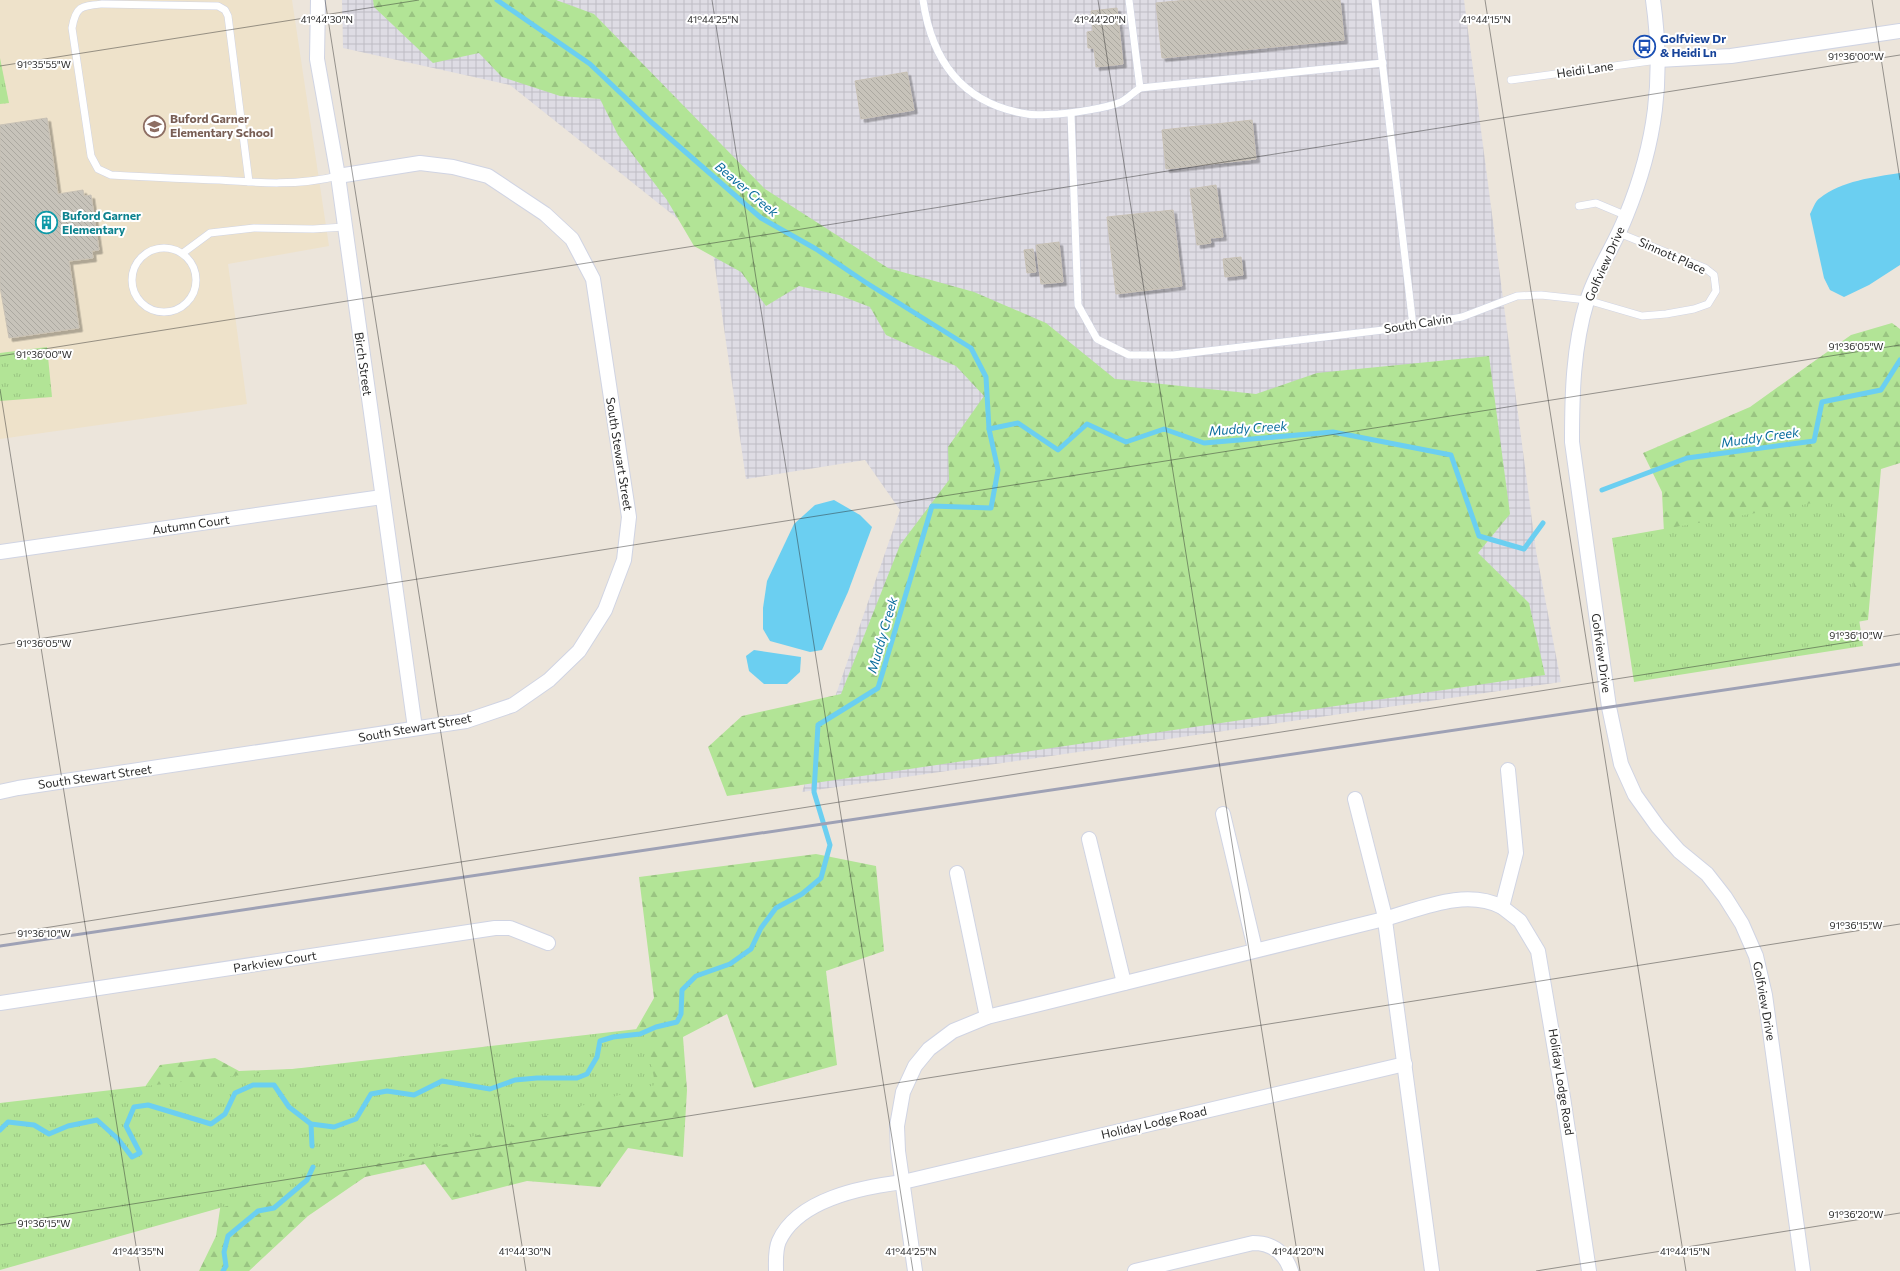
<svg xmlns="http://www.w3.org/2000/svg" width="1900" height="1271" font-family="Commissioner,sans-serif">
<defs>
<pattern id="industrial-grid" width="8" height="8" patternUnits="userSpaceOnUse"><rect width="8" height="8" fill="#dedce4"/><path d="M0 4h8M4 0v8" fill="none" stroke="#bfbdc4"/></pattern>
<pattern id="forest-firs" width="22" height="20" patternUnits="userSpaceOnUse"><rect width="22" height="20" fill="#b2e496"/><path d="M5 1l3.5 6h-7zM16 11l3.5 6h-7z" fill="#99c481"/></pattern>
<pattern id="park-tufts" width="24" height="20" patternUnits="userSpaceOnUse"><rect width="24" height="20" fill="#b2e496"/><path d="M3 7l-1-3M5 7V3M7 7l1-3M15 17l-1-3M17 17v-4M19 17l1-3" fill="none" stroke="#99c481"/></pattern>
<pattern id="building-back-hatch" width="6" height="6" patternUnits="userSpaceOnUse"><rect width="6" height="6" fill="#c7c3ba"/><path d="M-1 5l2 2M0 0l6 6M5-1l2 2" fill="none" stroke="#aba8a0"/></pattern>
<filter id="shadow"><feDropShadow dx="3.5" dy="3.5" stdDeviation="0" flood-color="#0004"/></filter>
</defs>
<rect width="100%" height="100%" fill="#ece5db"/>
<polygon fill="url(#industrial-grid)" points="342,0 1464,0 1536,551 1561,682 802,792 900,510 865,460 746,479 712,246 510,85 343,48"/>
<polygon fill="#eee2ca" points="0,0 292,0 329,246 228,264 247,404 0,439"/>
<g fill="url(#forest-firs)">
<polygon points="373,0 556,0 594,14 765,189 888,268 974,292 1046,323 1115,379 1256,394 1317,373 1489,356 1510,514 1478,553 1529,603 1545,675 727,796 708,747 742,716 841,694 900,545 949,480 948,447 984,396 956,366 886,335 870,307 839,295 799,286 766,306 741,272 694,246 667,200 618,135 600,99 560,96 502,77 479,53 433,63 374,7"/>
<polygon points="1892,323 1900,329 1900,463 1881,469 1868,620 1739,643 1667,595 1662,492 1643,453 1750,407 1851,335"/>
<polygon points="816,854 876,866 884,951 826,971 837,1065 754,1088 727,1014 683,1037 687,1090 683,1157 628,1148 600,1187 527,1181 452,1200 425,1164 365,1177 308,1216 249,1271 199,1271 216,1236 224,1182 0,1109 129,1110 160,1065 215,1058 239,1071 391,1065 630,1040 654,998 639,877"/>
</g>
<g fill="url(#park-tufts)">
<polygon points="0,58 9,103 0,104"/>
<polygon points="47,347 52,397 0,401 0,353"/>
<polygon points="1841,498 1863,646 1634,682 1612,538"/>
<polygon points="646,1028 655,1085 0,1270 0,1103"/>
</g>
<g fill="#6bcff1">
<path d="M 1900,173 L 1900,265 L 1869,285 L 1844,297 L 1830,290 L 1824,278 L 1810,214 C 1813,209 1815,201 1820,198 C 1841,181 1874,177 1900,173 Z"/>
<polygon points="834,500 860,515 872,527 848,592 822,650 810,652 770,641 763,629 763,608 767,581 794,524 815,505"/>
<polygon points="754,650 801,657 800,672 787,684 764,684 749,671 746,656"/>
</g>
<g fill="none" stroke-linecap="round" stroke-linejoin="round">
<g stroke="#6bcff1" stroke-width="5">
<polyline points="497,0 590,64 650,121 761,218 816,249 865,282 971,348 986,377 989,429"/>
<polyline points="1602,490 1687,458 1814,441 1822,402 1881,390 1900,360"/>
<polyline points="311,1124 312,1146"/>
<polyline points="0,1130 8,1122 34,1125 49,1134 68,1126 97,1120 118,1139 132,1157 140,1153 126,1126 134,1107 148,1105 211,1124 225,1114 235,1093 253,1085 274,1085 289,1107 311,1124 334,1127 356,1119 371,1094 387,1091 414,1095 442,1081 490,1089 515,1080 537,1078 577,1078 587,1074 597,1057 600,1041 613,1037 640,1034 656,1027 677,1022 681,1014 682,990 696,976 730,964 751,949 761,928 776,908 802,894 821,878 830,845 814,792 818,725 878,688 932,506 991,508 998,470 989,429 1018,423 1058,450 1087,424 1126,442 1164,429 1204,443 1333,432 1451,455 1479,536 1524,549 1543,523"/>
<polyline points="223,1271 226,1266 224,1252 228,1236 258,1211 274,1208 307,1180 313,1167"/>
</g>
</g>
<g fill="url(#building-back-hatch)" stroke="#c8c1b5" filter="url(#shadow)">
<polygon points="1187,0 1340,0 1344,40 1162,58 1156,3"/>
<polygon points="1117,8 1123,64 1096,67 1094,48 1088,48 1087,32 1093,31 1091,11"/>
<polygon points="907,72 914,110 861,119 855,81"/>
<polygon points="47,118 58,194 83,190 84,196 91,195 99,250 92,251 93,258 69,261 79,328 9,338 0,287 0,125"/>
<polygon points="1252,120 1256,159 1166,169 1162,130"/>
<polygon points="1216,185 1223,237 1210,238 1211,243 1197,245 1190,189"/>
<polygon points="1173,210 1182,286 1116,294 1107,217"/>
<polygon points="1059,242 1063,282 1041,284 1036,245"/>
<polygon points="1033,249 1036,272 1027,273 1024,250"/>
<polygon points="1241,257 1243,275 1225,277 1223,259"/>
</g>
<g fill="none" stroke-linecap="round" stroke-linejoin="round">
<defs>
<g id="lane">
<path d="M 923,0 C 932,62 963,104 1027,114 C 1037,116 1048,114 1058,114 C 1072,113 1108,108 1121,102 C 1127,99 1134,92 1140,88 L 1129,0"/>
<polyline points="1375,0 1413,326"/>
<polyline points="1511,80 1658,60"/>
<polyline points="1140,88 1383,63"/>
<polyline points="1071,114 1078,305 1097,339 1129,355 1173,355 1408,327 1462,317 1517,296 1541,295 1587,300 1642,316 1666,314 1694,309 1708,304 1716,291 1714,275 1705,268 1619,233"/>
<path d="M 249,182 L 228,16 L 225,10 L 218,6 L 102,4 C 81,6 76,6 72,28 L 91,156 L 98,169 L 111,175 C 147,177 183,179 218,180 C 259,183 298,186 338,176"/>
<polyline points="1579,206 1596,203 1627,216"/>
<circle cx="164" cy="280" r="32"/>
<polyline points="183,253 210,233 254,228 313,229 344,227"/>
</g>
<g id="street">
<polyline points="318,0 317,59 338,176 415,728"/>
<path d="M 1653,0 C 1664,78 1656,143 1626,216 C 1615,245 1596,271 1587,301 C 1573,347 1572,395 1572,442 L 1609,707 L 1621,764 L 1635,795 L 1658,827 L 1679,851 L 1707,874 L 1725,897 L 1742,924 L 1756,956 L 1765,995 L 1803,1271"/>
<polyline points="1658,60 1731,56 1900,31"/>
<polyline points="0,552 382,497"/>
<polyline points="1508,770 1516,853 1502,907 1520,921 1538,951 1563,1097 1589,1271"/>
<polyline points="0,792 18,788 466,721 513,705 549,680 579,651 605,610 624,560 629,517 593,279 572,239 545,214 488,176 453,167 420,163 338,176"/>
<polyline points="1355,799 1384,913 1432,1271"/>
<polyline points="1223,814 1255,949"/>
<polyline points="1089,839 1124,983"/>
<polyline points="957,873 987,1017"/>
<polyline points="0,1003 495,928 510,928 548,943"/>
<path d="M 776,1271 C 776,1261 775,1250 779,1241 C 798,1199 862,1187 903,1182 L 1405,1064"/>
<path d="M 915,1271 L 898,1151 L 897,1126 L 903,1092 L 915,1066 L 929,1049 L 953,1031 L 987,1017 L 1384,919 C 1421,909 1465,888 1502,907"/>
<path d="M 1135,1271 L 1253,1243 C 1273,1243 1285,1253 1291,1271"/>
</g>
</defs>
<use href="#lane" stroke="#d0d4e3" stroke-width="8"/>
<use href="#street" stroke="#d0d4e3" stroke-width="16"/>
<use href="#lane" stroke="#fff" stroke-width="7"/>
<use href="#street" stroke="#fff" stroke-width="14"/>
<polyline stroke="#9ea1b5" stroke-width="3" points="0,946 1900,664"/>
</g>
<path fill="none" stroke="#2a2a2a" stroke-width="1" stroke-opacity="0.45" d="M 325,0 L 526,1271M 712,0 L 913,1271M 1098,0 L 1300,1271M 1485,0 L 1686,1271M 1872,0 L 1900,180M 0,66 L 419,0M 0,356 L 1900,55M 0,389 L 140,1271M 0,645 L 1900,345M 0,935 L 1900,634M 0,1225 L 1900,924M 1536,1271 L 1900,1213"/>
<defs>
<symbol id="bus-ring" viewBox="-11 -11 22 22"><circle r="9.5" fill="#fff" stroke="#1a4fb4" stroke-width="1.5"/><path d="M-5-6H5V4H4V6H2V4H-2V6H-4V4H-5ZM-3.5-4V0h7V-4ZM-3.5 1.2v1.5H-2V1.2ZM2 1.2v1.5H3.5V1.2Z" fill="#1a4fb4"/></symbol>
<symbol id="school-ring" viewBox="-11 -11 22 22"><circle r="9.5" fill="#fff" stroke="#8d6e63" stroke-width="1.5"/><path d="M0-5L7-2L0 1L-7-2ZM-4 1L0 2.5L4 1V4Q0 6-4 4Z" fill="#8d6e63"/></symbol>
<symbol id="building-ring" viewBox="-11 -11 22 22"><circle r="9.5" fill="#fff" stroke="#0f9aa8" stroke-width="1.5"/><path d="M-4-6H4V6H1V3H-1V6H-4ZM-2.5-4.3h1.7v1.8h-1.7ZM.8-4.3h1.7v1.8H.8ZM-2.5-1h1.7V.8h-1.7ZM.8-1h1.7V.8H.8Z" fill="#0f9aa8"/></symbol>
</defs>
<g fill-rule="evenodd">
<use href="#bus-ring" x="1632" y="34" width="25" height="25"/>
<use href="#school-ring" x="142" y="114" width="25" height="25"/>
<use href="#building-ring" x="34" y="210" width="25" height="25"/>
</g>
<g text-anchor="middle" stroke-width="4" stroke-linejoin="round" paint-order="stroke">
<g font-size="12" font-weight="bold" fill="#164399" stroke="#fff" text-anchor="start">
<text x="1660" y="43">Golfview Dr<tspan x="1660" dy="14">&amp; Heidi Ln</tspan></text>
</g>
<g font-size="12" fill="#2a2a2a" stroke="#fff">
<text transform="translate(1585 70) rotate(-8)" y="4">Heidi Lane</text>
<text transform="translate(1672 256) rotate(24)" y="4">Sinnott Place</text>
<text transform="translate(1605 264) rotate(-66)" y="4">Golfview Drive</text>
<text transform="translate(1418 324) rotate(-9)" y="4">South Calvin</text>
<text transform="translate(363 364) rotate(82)" y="4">Birch Street</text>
<text transform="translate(619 454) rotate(81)" y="4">South Stewart Street</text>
<text transform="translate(191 525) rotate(-8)" y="4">Autumn Court</text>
<text transform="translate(1601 653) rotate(82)" y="4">Golfview Drive</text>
<text transform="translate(415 728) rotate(-10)" y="4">South Stewart Street</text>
<text transform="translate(95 777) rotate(-8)" y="4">South Stewart Street</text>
<text transform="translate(275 962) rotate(-9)" y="4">Parkview Court</text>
<text transform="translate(1764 1001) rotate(80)" y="4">Golfview Drive</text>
<text transform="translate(1561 1082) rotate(81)" y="4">Holiday Lodge Road</text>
<text transform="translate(1154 1123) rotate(-13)" y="4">Holiday Lodge Road</text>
</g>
<g font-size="12" font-weight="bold" fill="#785e54" stroke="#fff" text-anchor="start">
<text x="170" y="123">Buford Garner<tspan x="170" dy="14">Elementary School</tspan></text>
</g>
<g font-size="12" font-weight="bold" fill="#0d838f" stroke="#fff" text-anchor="start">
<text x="62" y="220">Buford Garner<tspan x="62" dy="14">Elementary</tspan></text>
</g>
<g font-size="13" font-style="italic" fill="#0a6d9d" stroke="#fff">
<text transform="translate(747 189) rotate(40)" y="5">Beaver Creek</text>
<text transform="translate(1248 428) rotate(-4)" y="5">Muddy Creek</text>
<text transform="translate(1760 437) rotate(-8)" y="5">Muddy Creek</text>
<text transform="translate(882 635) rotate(-74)" y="5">Muddy Creek</text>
</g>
</g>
<g font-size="10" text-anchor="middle" fill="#2a2a2a" stroke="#fff" stroke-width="4" stroke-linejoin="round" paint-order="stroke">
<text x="327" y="23">41°44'30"N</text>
<text x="713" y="23">41°44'25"N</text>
<text x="1100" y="23">41°44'20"N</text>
<text x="1486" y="23">41°44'15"N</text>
<text x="1856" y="60">91°36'00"W</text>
<text x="44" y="68">91°35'55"W</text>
<text x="1856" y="350">91°36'05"W</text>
<text x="44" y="358">91°36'00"W</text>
<text x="1856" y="639">91°36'10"W</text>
<text x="44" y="647">91°36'05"W</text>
<text x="1856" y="929">91°36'15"W</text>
<text x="44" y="937">91°36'10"W</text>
<text x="1856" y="1218">91°36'20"W</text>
<text x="44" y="1227">91°36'15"W</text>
<text x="138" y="1255">41°44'35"N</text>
<text x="525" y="1255">41°44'30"N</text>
<text x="911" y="1255">41°44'25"N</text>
<text x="1298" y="1255">41°44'20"N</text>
<text x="1685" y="1255">41°44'15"N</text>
</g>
</svg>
